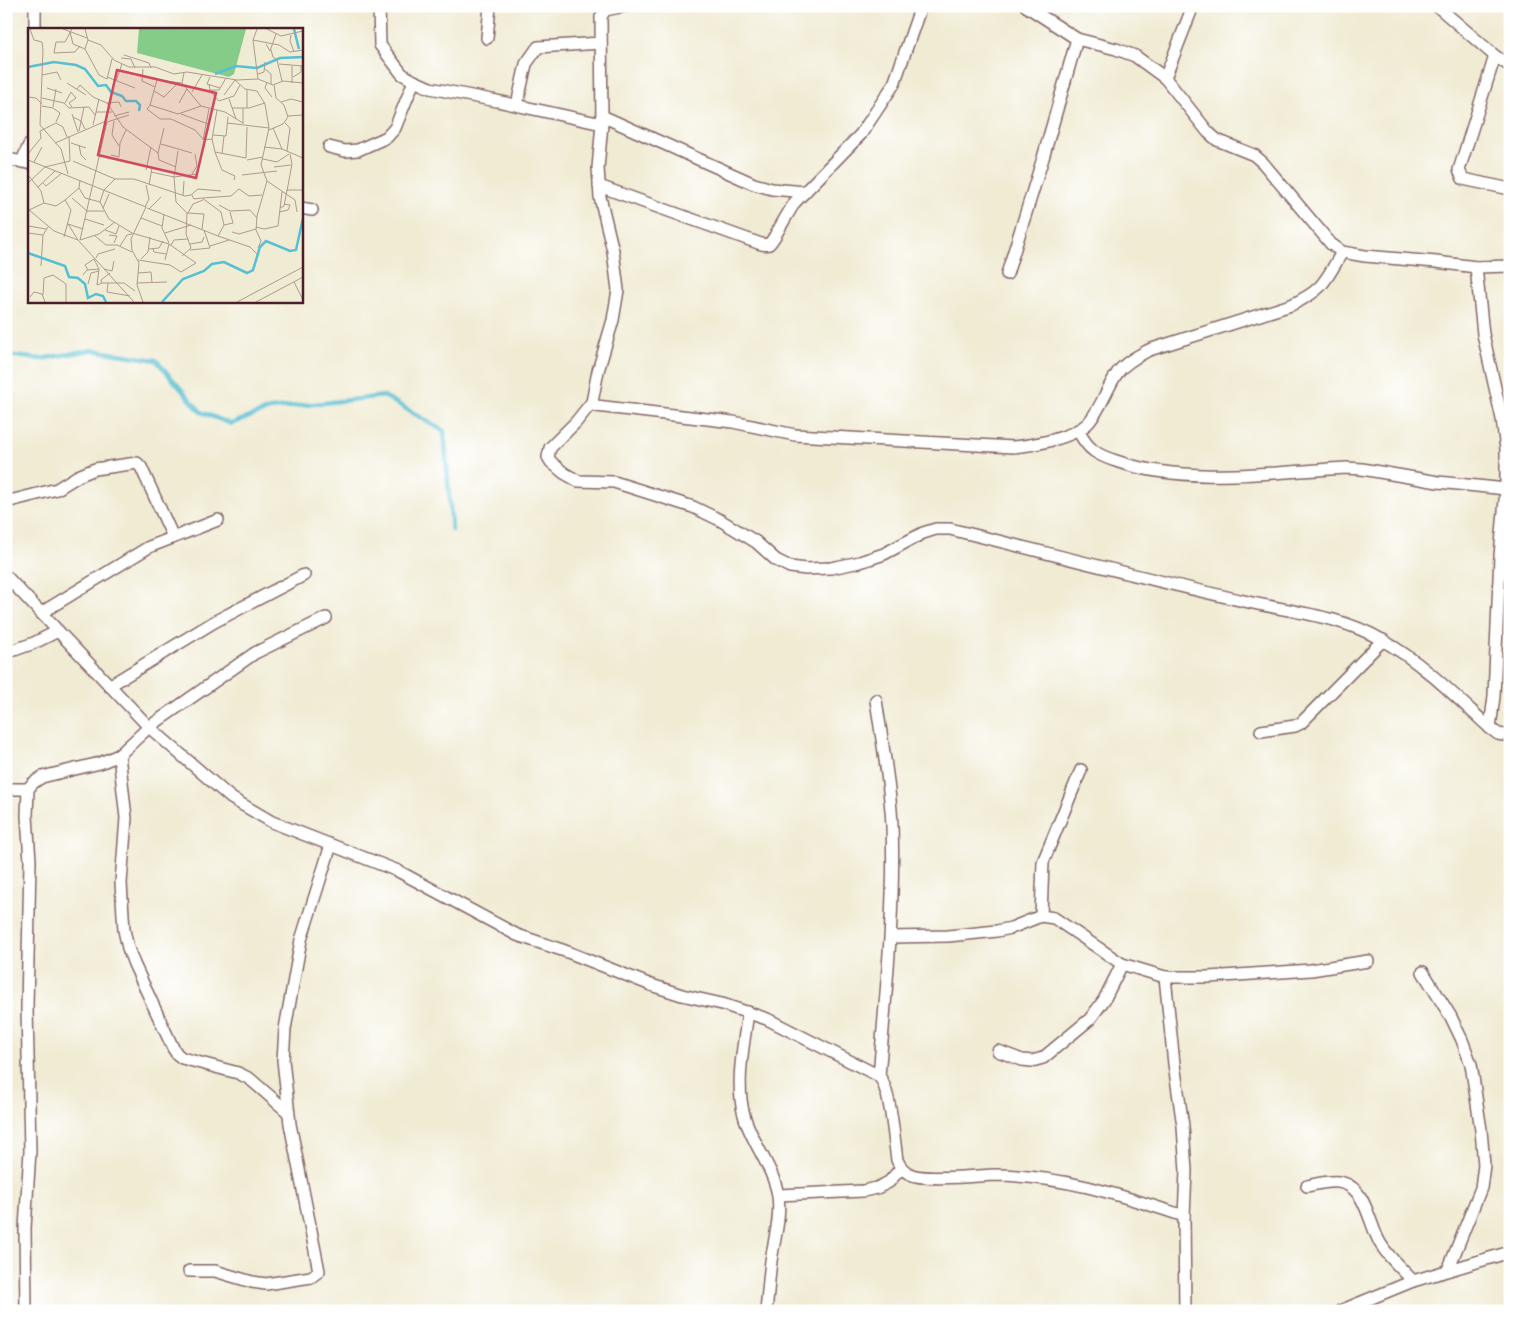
<svg xmlns="http://www.w3.org/2000/svg" width="1516" height="1317" font-family="'Shantell Sans',sans-serif">
<rect width="100%" height="100%" fill="#fff"/>
<filter id="ink" filterUnits="userSpaceOnUse"><feTurbulence type="fractalNoise" baseFrequency=".02" numOctaves="2"/><feDisplacementMap in="SourceGraphic" scale="10" xChannelSelector="R" yChannelSelector="G"/><feConvolveMatrix kernelMatrix="1 2 1 2 8 2 1 2 1" color-interpolation-filters="sRGB"/></filter>
<filter id="wash" filterUnits="userSpaceOnUse"><feTurbulence type="fractalNoise" baseFrequency=".0096" numOctaves="4" result="noise"/><feDisplacementMap in="SourceGraphic" scale="20" xChannelSelector="R" yChannelSelector="G"/><feGaussianBlur stdDeviation="1.12" result="paint"/><feColorMatrix in="noise" values="0 0 0 0 0 0 0 0 0 0 0 0 0 0 0 0 0 1.4 0 .05"/><feComposite in="paint" operator="in"/></filter>
<g filter="url(#wash)">
<rect width="100%" height="100%" fill="#f0ebd3"/>
<g fill="none" stroke-linecap="round" stroke-linejoin="round">
<polyline stroke="#56bfd2" stroke-width="4.5" points="6,355 40,359 92,350 156,360 201,412 231,424 270,409 384,396 444,431 452,530"/>
</g>
</g>
<g filter="url(#ink)">
<g fill="none" stroke-linecap="round" stroke-linejoin="round">
<defs>
<g id="street">
<polyline points="35,6 35,29"/>
<polyline points="379,6 380,45 402,74 414,81 430,88 497,101 602,124"/>
<path d="M 625,6 L 605,10 L 601,17 L 602,124 L 598,168 L 600,197 L 613,251 L 618,290 L 613,320 L 598,371 L 592,402 L 596,406 L 733,422 L 795,435 L 1013,447 C 1035,445 1074,438 1089,422 C 1102,407 1107,387 1118,372 C 1126,362 1138,356 1149,350 L 1291,305 C 1323,290 1325,282 1342,252"/>
<polyline points="1026,6 1077,39 1116,49 1135,56 1165,78 1208,132 1217,140 1254,155 1263,163 1331,244 1342,252 1365,256 1436,262 1476,267 1510,266"/>
<polyline points="1437,6 1495,56 1510,66"/>
<polyline points="487,38 490,6"/>
<polyline points="1495,56 1459,170 1463,179 1510,189"/>
<polyline points="1165,78 1193,6"/>
<polyline points="517,105 526,64 538,47 601,43"/>
<polyline points="602,116 754,184 772,189 805,192"/>
<polyline points="329,147 345,151 358,150 387,137 395,128 414,81"/>
<polyline points="6,159 29,163"/>
<polyline points="22,161 29,145"/>
<path d="M 599,186 L 761,244 C 763,244 766,245 769,244 C 772,243 790,209 795,202 L 861,134 L 894,84 L 921,6"/>
<polyline points="301,208 312,210"/>
<polyline points="1476,267 1483,334 1502,419 1506,449 1506,489 1500,556 1494,696 1490,728"/>
<polyline points="1007,274 1043,158 1077,39"/>
<path d="M 592,402 L 576,422 L 550,448 L 548,457 L 551,462 L 564,473 L 578,481 L 614,482 L 693,507 L 720,520 L 756,542 L 776,560 L 790,567 L 806,569 L 831,568 L 860,562 L 884,554 L 923,533 L 936,529 L 950,529 C 1048,553 1146,579 1244,601 C 1291,612 1339,615 1382,640 C 1423,663 1456,697 1490,728 L 1498,734 L 1510,736"/>
<path d="M 1078,430 C 1082,438 1087,446 1094,451 C 1102,457 1110,459 1119,462 C 1188,485 1274,472 1346,468 L 1362,469 L 1438,482 L 1506,489"/>
<polyline points="6,502 57,489 78,476 95,469 137,463 141,467 173,537"/>
<path d="M 6,576 L 149,727 L 231,798 L 272,822 L 398,871 L 517,935 L 565,951 L 651,985 L 682,995 L 722,1004 L 767,1019 L 879,1076 C 891,1091 894,1140 897,1160 C 900,1167 903,1171 910,1174 C 923,1181 975,1176 993,1175 C 1061,1175 1120,1195 1184,1216"/>
<polyline points="41,613 149,547 218,520"/>
<polyline points="6,653 34,643 58,631"/>
<polyline points="109,686 214,622 304,575"/>
<path d="M 876,700 C 882,741 890,783 892,825 C 895,908 886,992 879,1076"/>
<polyline points="1261,731 1295,726 1301,723 1383,640"/>
<polyline points="119,755 126,818 121,883 124,930 128,948 134,964 173,1048 177,1054 182,1058 238,1073 250,1079 288,1112"/>
<polyline points="6,789 28,789"/>
<polyline points="1041,916 1043,862 1081,770"/>
<polyline points="891,937 948,936 997,931 1011,928 1041,916 1054,918 1122,964 1165,977 1209,977 1311,970 1368,961"/>
<polyline points="1423,972 1451,1017 1462,1040 1471,1064 1481,1130 1484,1165 1481,1188 1448,1270"/>
<polyline points="1165,977 1174,1064 1183,1126 1186,1171 1184,1216 1185,1311"/>
<path d="M 748,1012 C 744,1044 735,1083 744,1115 C 751,1142 774,1168 778,1196 C 781,1218 774,1240 771,1261 C 769,1278 768,1294 766,1311"/>
<polyline points="998,1051 1022,1060 1032,1061 1043,1058 1090,1019 1104,1000 1122,964"/>
<path d="M 1307,1186 C 1317,1184 1328,1181 1338,1182 C 1366,1185 1368,1222 1380,1243 C 1388,1257 1402,1269 1413,1281"/>
<polyline points="778,1195 863,1191 877,1188 889,1182 901,1168"/>
<polyline points="189,1271 215,1271 252,1282 266,1284 311,1277 319,1271 290,1124 283,1060 285,1029 301,940 331,845"/>
<polyline points="26,1311 25,1228 30,1151 27,1008 30,861 27,816 28,789 33,783 42,777 100,763 119,755 149,727 255,653 326,618"/>
<polyline points="1340,1311 1413,1281 1510,1252"/>
</g>
</defs>
<use href="#street" stroke="#846666" stroke-width="14"/>
<use href="#street" stroke="#fff" stroke-width="11"/>
</g>
</g>
<g transform="translate(28 28)">
<rect width="275" height="275" fill="#f0ebd3"/>
<path d="M 111,1 L 218,1 L 206,46 L 201,49 L 109,25 Z" fill="#84cc88"/>
<path fill="none" stroke="#56bfd2" stroke-width="2.5" d="M 266,1 L 271,21M 0,39 L 26,34 L 48,37 L 57,41 L 70,58 L 78,57 L 83,64 L 94,68 L 98,73 L 108,73 L 112,77 L 111,83M 187,46 L 208,38 L 229,40 L 252,30 L 275,29M 0,225 L 37,238 L 41,249 L 50,250 L 57,256 L 60,270 L 68,266 L 75,268 L 78,274M 134,274 L 155,251 L 176,243 L 184,236 L 196,234 L 219,245 L 225,242 L 232,219 L 238,213 L 262,223 L 268,222 L 275,190"/>
<path fill="none" stroke="#ae9990" stroke-width="1" d="M 2,1 L 6,12 L 14,14 L 15,22 L 12,97 L 33,121 L 40,146M 35,1 L 59,10M 44,1 L 37,14 L 28,14 L 26,25 L 47,24 L 52,18M 57,1 L 60,12 L 73,17 L 86,32 L 101,39 L 127,39 L 146,46 L 159,44 L 209,52 L 230,51 L 245,57 L 255,53 L 275,55M 229,1 L 225,12 L 230,51M 239,1 L 253,8 L 275,3M 42,4 L 45,16 L 57,21M 263,7 L 262,13 L 266,24M 60,12 L 57,21 L 71,47 L 79,51 L 84,31M 225,12 L 251,17 L 262,24 L 275,22M 238,16 L 242,23 L 248,6M 243,22 L 245,29 L 249,32 L 254,53M 96,27 L 121,35 L 123,40M 93,30 L 103,31 L 107,40M 251,36 L 275,38M 115,41 L 114,53 L 127,59M 237,41 L 243,46 L 243,56M 156,45 L 154,55 L 173,78 L 197,84 L 215,95M 230,46 L 236,44 L 237,34M 14,47 L 29,44 L 33,52M 79,49 L 107,60M 182,49 L 179,56 L 192,60M 265,49 L 273,44 L 273,38M 207,52 L 217,61 L 229,63 L 237,76 L 241,100 L 233,137 L 239,153 L 229,188 L 228,202 L 233,213 L 230,220M 88,53 L 94,36M 239,54 L 237,60 L 244,69M 39,55 L 58,67M 154,55 L 129,52 L 122,77 L 150,86 L 173,78M 264,55 L 264,38M 181,56 L 182,63 L 191,73 L 206,68 L 212,57M 19,60 L 34,65M 49,61 L 52,57 L 65,69 L 79,75 L 95,99 L 130,125 L 131,132 L 148,139M 182,62 L 191,62 L 198,50M 126,63 L 136,69 L 151,54M 164,64 L 174,47M 196,67 L 207,52M 0,69 L 8,70 L 14,76M 14,70 L 36,75 L 41,80 L 61,79 L 67,87M 201,71 L 208,91M 253,74 L 263,71 L 275,74M 37,75 L 43,64 L 48,70 L 41,75 L 44,79M 79,75 L 91,74 L 93,79M 151,75 L 159,61M 122,77 L 119,81 L 132,91 L 143,91 L 167,102 L 176,112 L 184,111M 14,78 L 25,80 L 32,85 L 28,94M 25,79 L 28,61M 204,80 L 221,80 L 237,75M 215,80 L 215,96M 219,80 L 219,61M 189,82 L 184,111 L 187,124 L 218,130 L 219,99M 68,84 L 84,84M 44,86 L 50,104M 153,86 L 180,96M 86,88 L 101,84M 260,88 L 275,87M 45,89 L 53,93 L 57,101M 86,93 L 84,107 L 91,118M 199,95 L 241,100M 257,95 L 262,100 L 259,123M 65,97 L 71,71M 245,100 L 254,121M 241,102 L 255,96 L 260,89 L 256,77 L 248,70 L 246,57M 51,103 L 56,79M 185,107 L 198,108 L 200,89M 175,112 L 181,81M 27,115 L 78,93M 43,115 L 58,120M 133,116 L 164,125M 51,117 L 53,127 L 58,132M 236,119 L 254,121 L 275,130M 150,123 L 146,149 L 148,174 L 159,185 L 176,186 L 174,201M 187,124 L 194,142 L 207,148 L 206,152M 130,125 L 136,100M 0,126 L 13,110 L 12,103 L 28,95 L 35,99 L 39,109M 194,126 L 196,108M 83,127 L 91,129 L 92,115 L 98,102M 235,131 L 249,134 L 261,126M 0,132 L 118,179 L 103,211 L 104,222 L 111,235 L 109,257 L 115,274M 219,132 L 235,129M 45,133 L 87,151 L 106,151 L 157,168 L 163,167 L 170,161 L 193,163M 6,134 L 14,119M 246,139 L 263,137M 118,142 L 123,119M 123,144 L 146,149 L 170,146M 164,146 L 169,138 L 167,126M 0,147 L 13,163 L 16,175M 214,147 L 249,143M 52,152 L 51,160 L 57,170 L 72,174 L 81,191 L 104,205 L 141,216 L 168,235 L 153,244 L 142,237 L 110,232M 239,153 L 267,172 L 269,184M 0,155 L 17,139 L 42,133 L 41,108M 15,155 L 18,158 L 34,145M 121,157 L 124,140M 10,159 L 27,143M 259,163 L 264,136 L 262,126M 155,168 L 156,153M 44,170 L 59,183 L 76,183M 175,170 L 203,168 L 211,161 L 221,168 L 234,167M 72,174 L 76,162 L 87,151M 191,177 L 202,183 L 222,182 L 229,190M 117,179 L 121,171 L 118,157M 75,180 L 81,166M 119,180 L 190,208 L 196,197 L 193,184 L 174,170 L 166,171 L 164,167M 252,180 L 256,178 L 259,162 L 275,162M 0,181 L 26,203 L 50,212 L 106,274M 121,181 L 133,169M 1,182 L 16,175 L 28,178 L 37,172M 251,184 L 260,182 L 262,177 L 256,176M 160,185 L 165,176 L 175,172M 136,186 L 134,200 L 141,215M 113,190 L 134,198M 57,191 L 76,197M 40,196 L 50,212M 40,196 L 55,201M 196,197 L 205,195 L 202,184M 0,198 L 18,201M 228,199 L 236,201 L 250,198 L 254,164M 77,202 L 88,206 L 91,198M 204,204 L 211,206 L 228,201M 0,205 L 15,207M 137,205 L 163,197M 66,207 L 78,217 L 89,217 L 104,224M 81,207 L 89,208 L 86,215M 190,208 L 222,219 L 229,226M 36,209 L 43,182 L 37,172 L 51,160M 52,212 L 79,94 L 101,87M 52,212 L 71,206 L 87,194M 162,216 L 174,214 L 176,209M 143,217 L 146,212 L 160,211M 92,218 L 99,207 L 104,206M 182,218 L 201,212M 121,221 L 131,220 L 135,213M 125,221 L 126,224 L 138,226M 162,222 L 182,220 L 176,202M 154,228 L 163,220 L 158,206 L 159,185M 68,230 L 70,226 L 87,221M 66,231 L 71,241 L 69,257 L 74,255M 113,231 L 120,224 L 122,209M 137,232 L 141,216M 13,238 L 15,207 L 20,199M 76,241 L 84,243 L 86,233M 60,242 L 57,237 L 66,231M 82,245 L 73,252 L 74,255 L 96,255 L 107,263M 110,245 L 123,244 L 124,255M 55,247 L 59,242 L 71,241M 266,254 L 274,270M 80,255 L 79,264 L 102,268M 109,255 L 139,254M 60,256 L 63,245 L 71,243M 15,267 L 16,250 L 25,247 L 38,256 L 38,274M 2,269 L 6,264 L 14,266 L 17,274M 209,274 L 275,239M 228,274 L 275,249"/>
<path fill="#d1495b" fill-opacity="0.15" stroke="#d1495b" stroke-width="2.5" d="M 89,42 L 188,65 L 168,150 L 70,127 Z"/>
<rect width="275" height="275" fill="none" stroke="#4a1f2b" stroke-width="2.5"/>
</g>
<rect width="1516" height="1317" fill="none" stroke="#fff" stroke-width="25"/>
</svg>
